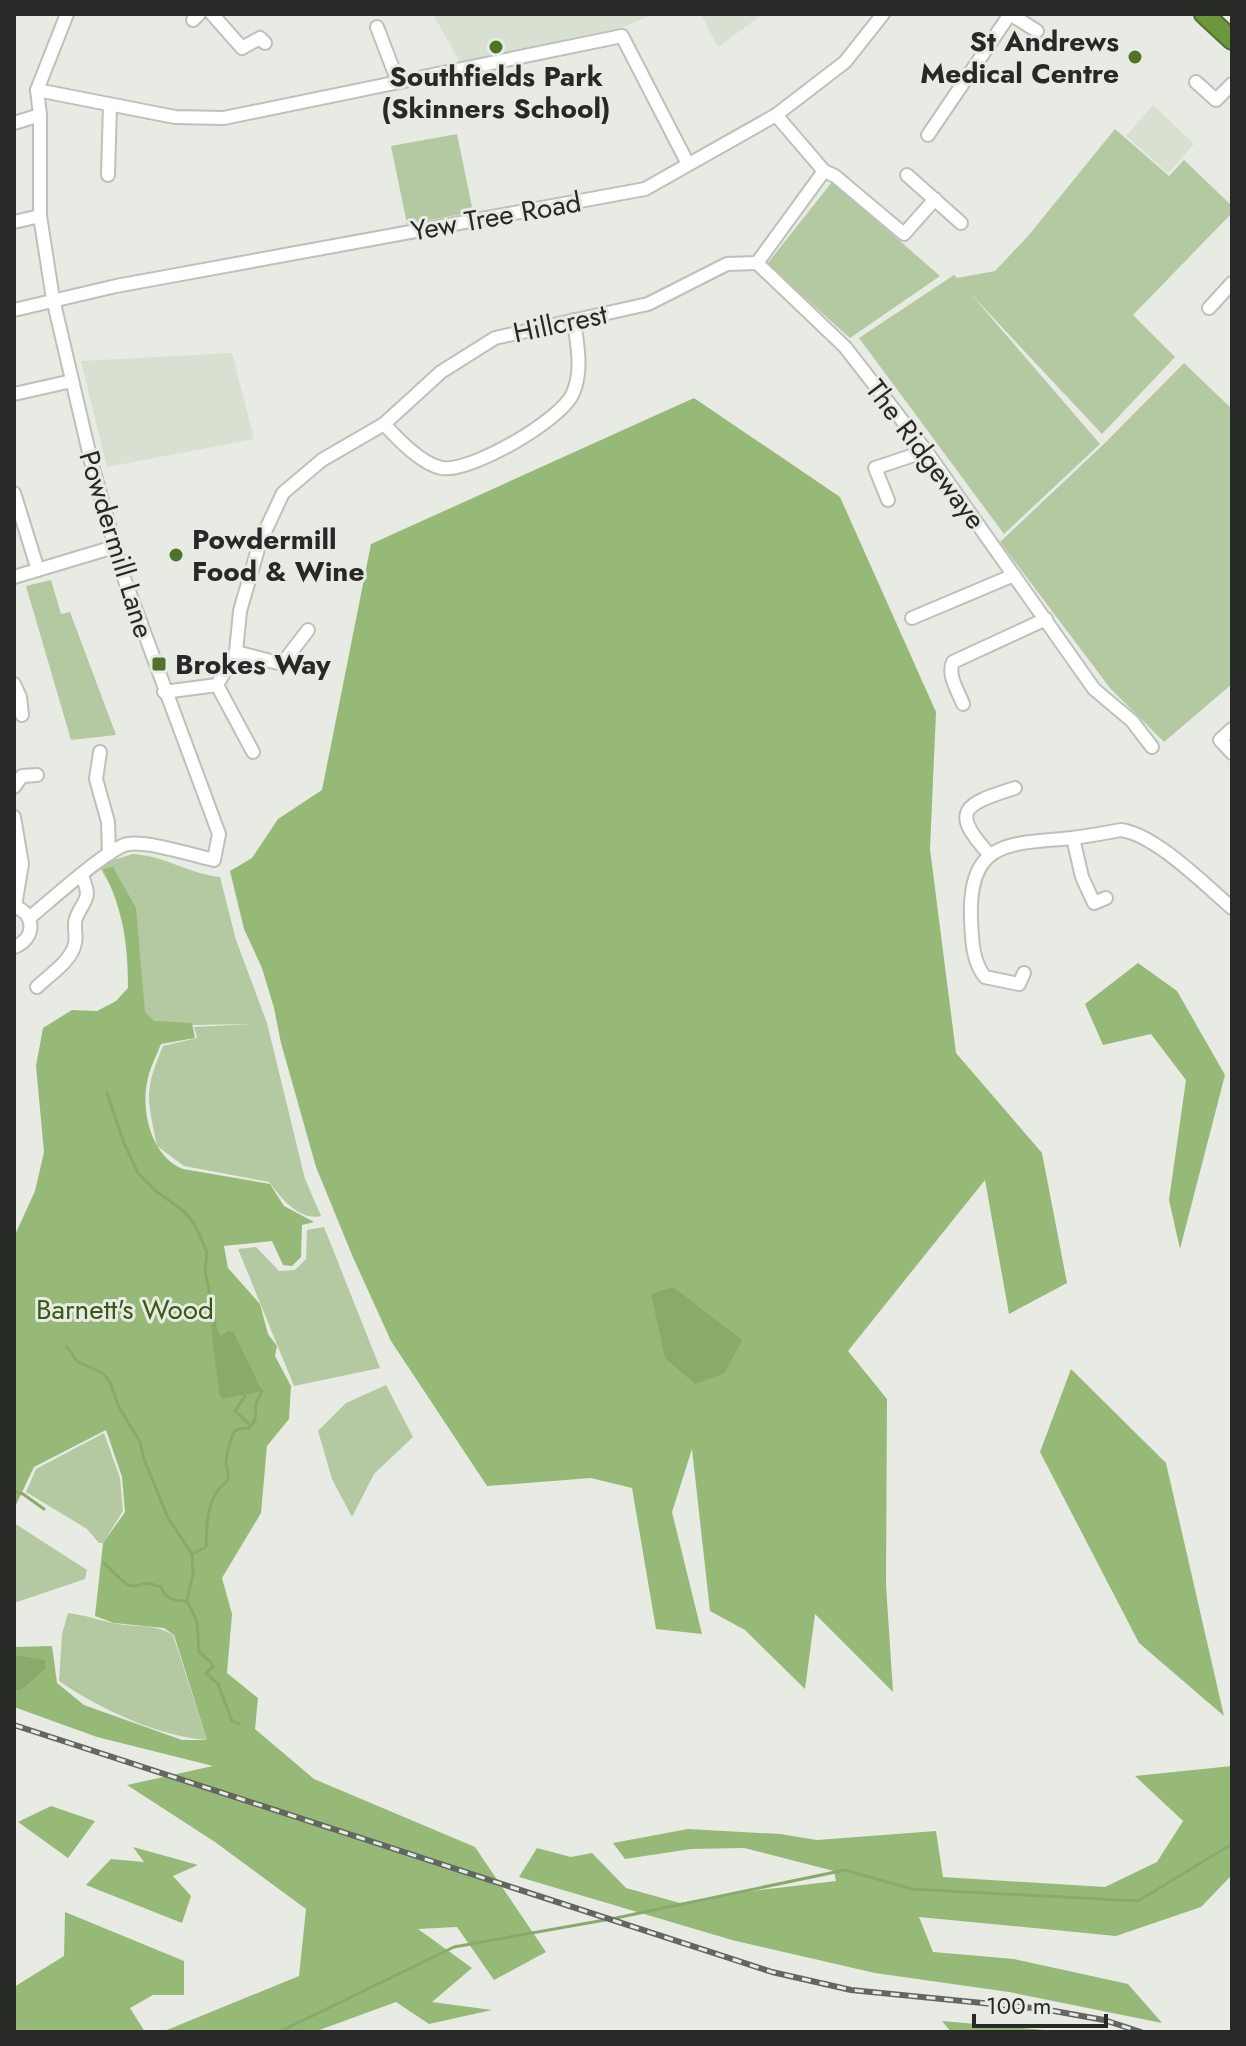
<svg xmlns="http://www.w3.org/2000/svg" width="1246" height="2046" font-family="Jost,sans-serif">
<rect width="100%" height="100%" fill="#e7ebe3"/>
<g fill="#d8e0d2">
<polygon points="433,14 654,14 619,29 461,64"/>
<polygon points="701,14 763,14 718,47"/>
<polygon points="1153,105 1194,144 1168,173 1126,136"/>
<polygon points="232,353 254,439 107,467 81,361"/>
</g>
<g fill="#b4c9a2">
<polygon points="1115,129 1169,176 1184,160 1232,206 1232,213 1133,315 1175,357 1102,434 970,293 1100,444 1004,534 859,338 954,275 957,278 995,271 1028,236"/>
<polygon points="457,134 473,212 407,224 391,146"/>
<polygon points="832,182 940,276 850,338 767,264"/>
<polygon points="1184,363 1232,409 1232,684 1164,742 1110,688 1000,542 1107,441"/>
<polygon points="51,580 61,614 70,612 116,735 71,740 26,586"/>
<path d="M 133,854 C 165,856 190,874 220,877 L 236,940 L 267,1023 L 305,1179 L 321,1216 C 299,1221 281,1198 269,1182 L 184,1166 L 157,1146 C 147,1098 144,1091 163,1046 L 197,1038 L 194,1027 L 252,1024 L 135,1026 L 131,921 L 100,868 L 113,860 Z"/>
<polygon points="324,1227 380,1368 294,1386 238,1249 256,1247 279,1271 295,1270 306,1259 307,1230"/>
<polygon points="386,1385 413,1437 374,1474 352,1517 332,1479 318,1431 346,1403"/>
<polygon points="104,1433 120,1478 123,1511 103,1543 99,1543 87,1529 26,1492 36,1469"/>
<polygon points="14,1523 87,1570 85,1579 14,1603"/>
<path d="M 68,1613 C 86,1615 101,1621 118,1624 C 137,1627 157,1624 173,1635 L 207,1740 C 157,1736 100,1709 59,1681 L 62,1634 Z"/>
</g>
<g fill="#97b978">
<polygon points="694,398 840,497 936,712 930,849 956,1053 1042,1153 1067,1283 1009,1314 985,1180 848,1351 887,1399 886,1585 893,1692 815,1614 805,1689 745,1630 710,1611 692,1449 672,1512 702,1634 656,1629 632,1488 591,1478 487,1486 391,1341 352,1255 316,1167 281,1043 274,1008 262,968 244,929 230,871 252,858 278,819 322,790 371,544"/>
<path d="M 113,867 L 136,908 L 145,1012 L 154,1021 L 192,1023 L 195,1038 L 161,1044 C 157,1054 152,1064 149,1074 C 139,1107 150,1156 183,1169 L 270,1184 L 284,1206 L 314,1222 L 302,1225 L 301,1257 L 292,1266 L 283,1265 L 272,1241 L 224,1246 L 228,1268 L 260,1304 L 268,1334 L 277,1346 L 275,1356 L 291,1386 L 289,1419 L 267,1446 L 261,1513 L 222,1578 L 232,1614 L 227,1673 L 258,1698 L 255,1729 L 314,1779 L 475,1847 L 546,1952 L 494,1980 L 457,1927 L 418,1929 L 472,1968 L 432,2002 L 492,2010 L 429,2024 L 396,2002 L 314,2032 L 162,2032 L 299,1976 L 306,1909 L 215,1842 L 127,1785 L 213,1766 L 97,1737 L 14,1707 L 14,1647 L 52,1646 L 57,1683 L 84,1705 L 182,1740 L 207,1740 L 174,1635 L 164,1628 L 114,1623 L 95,1616 L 103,1543 L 125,1512 L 122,1477 L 106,1430 L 34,1467 L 14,1509 L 14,1237 L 35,1191 L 44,1152 L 36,1066 L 43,1028 L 72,1010 L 97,1011 L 116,1001 L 128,988 C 128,942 123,911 103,869 Z"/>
<polygon points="1138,963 1177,991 1225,1075 1180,1249 1169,1200 1186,1080 1151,1034 1103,1045 1085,1004"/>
<polygon points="1071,1369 1166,1463 1224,1716 1139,1643 1040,1452"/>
<polygon points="1232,1766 1232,1875 1201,1907 1116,1936 919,1917 933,1952 1014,1959 1128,1984 1162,2023 1009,1992 875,1973 732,1940 519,1877 537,1848 571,1857 592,1853 626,1888 680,1903 735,1893 836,1881 834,1871 744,1848 691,1849 625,1859 613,1843 688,1829 780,1834 817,1840 936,1831 943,1877 1105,1887 1157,1862 1183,1821 1135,1776"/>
<polygon points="51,1806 95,1821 68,1858 18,1822"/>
<polygon points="133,1847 198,1865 173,1876 191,1896 182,1923 86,1885 111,1859 144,1862"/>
<polygon points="65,1912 184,1961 184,1995 153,1995 130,2008 145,2032 14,2032 14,1987 64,1956"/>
<polygon points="942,2021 1068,2032 951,2032"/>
</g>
<g fill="#89aa6a">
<polygon points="673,1287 742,1340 725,1373 695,1384 665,1358 651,1294"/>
<polygon points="215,1322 220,1336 229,1331 234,1333 262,1391 222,1399 219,1393 211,1325"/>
<polygon points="14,1655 45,1660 45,1669 21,1690 14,1690"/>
</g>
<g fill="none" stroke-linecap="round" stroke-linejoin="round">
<g stroke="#89aa6a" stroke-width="3">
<polyline points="107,1093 124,1143 138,1173 157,1192 185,1212 195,1225 207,1252 205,1271 215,1322"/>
<polyline points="66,1346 78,1362 103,1373 110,1382 119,1407 140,1442 144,1459 168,1518 192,1554 193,1573 187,1601 197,1621 199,1652 211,1662 213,1667 206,1673 218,1684 232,1721 239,1724"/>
<polyline points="245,1396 235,1411 251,1426"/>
<polyline points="14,1491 23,1494 44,1509"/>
<path d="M 194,1553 L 206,1547 C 207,1528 206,1510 216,1493 C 219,1487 225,1485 228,1479 C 230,1472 225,1467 226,1460 C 227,1454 231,1434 236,1430 C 238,1429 247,1428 249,1428 L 255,1420 L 256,1404 L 262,1391"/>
<path d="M 104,1563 L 127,1585 L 135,1586 L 147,1583 L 161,1587 C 165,1599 175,1601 187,1601"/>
<polyline points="279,2032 454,1947 616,1918 845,1870 912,1889 1138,1901 1232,1844"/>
</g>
<defs>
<g id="minor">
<polyline points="212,14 242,48 260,38 265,43"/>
<polyline points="193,20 199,14"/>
<polyline points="377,27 398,82"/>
<polyline points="1196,82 1216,100 1232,84"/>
<polyline points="37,90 175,117 224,118 622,36 688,164"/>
<polyline points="776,115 824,171 757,263 845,347 926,451 1094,689 1132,721 1152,747"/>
<polyline points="14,123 40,115"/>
<polyline points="928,135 1010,14 1037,31"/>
<polyline points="824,171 835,176 904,234 935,199"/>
<polyline points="108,175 110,105"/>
<polyline points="907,175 961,223"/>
<polyline points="14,222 40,216"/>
<polyline points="1209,308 1232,283"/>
<polyline points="14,310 116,286 645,189 776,115 845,62 883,14"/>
<polyline points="14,394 72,381"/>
<path d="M 384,424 C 398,439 421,464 442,468 C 470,473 562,420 573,393 C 583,370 577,344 574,320"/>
<polyline points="14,493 38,570"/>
<polyline points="888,500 875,468 926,451"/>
<polyline points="14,577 114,547"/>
<polyline points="912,618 1014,575"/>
<polyline points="236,652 282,664 308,630"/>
<polyline points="14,684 20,697 22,715"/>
<polyline points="217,685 253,752"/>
<polyline points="164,692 217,685 236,652 240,611 260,542 283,493 322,460 384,424 441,372 495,338 648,304 727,264 757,263"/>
<path d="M 963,704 C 958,691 947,675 953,662 L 1046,619"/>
<polyline points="1232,729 1220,740 1232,753"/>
<polyline points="100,752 96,779 108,822 109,854"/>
<polyline points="14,787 22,776 37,775"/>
<polyline points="14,817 22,864 15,906"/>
<polyline points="1073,838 1082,877 1094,903 1106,898"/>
<path d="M 990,855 C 948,810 965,804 1015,788"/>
<path d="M 14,906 C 36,914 36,939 14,947"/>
<path d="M 29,918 C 48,903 109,847 128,844 C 149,841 192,855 214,860 L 219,834 L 124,578 L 92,465 L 53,299 L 40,216 L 40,115 L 37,90 L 67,14"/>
<path d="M 1024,973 L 1019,984 L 985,977 C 972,961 972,939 971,919 C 968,838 1012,844 1072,838 C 1088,836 1105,833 1121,830 C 1156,835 1204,884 1232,908"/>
<path d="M 37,987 C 49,975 72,961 75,943 C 77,935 73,926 76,918 C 85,897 92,900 82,876"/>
</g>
<polyline id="highway" points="1204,14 1232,40"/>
</defs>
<use href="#minor" stroke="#bcc1b9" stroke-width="16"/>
<use href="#highway" stroke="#547034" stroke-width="22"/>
<use href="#minor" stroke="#fff" stroke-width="12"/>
<use href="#highway" stroke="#6c973c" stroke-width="18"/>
<defs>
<polyline id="rail" points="14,1725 772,1972 851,1990 1043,2009 1104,2020 1141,2032"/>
</defs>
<use href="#rail" stroke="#636561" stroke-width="6"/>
<use href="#rail" stroke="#e7ebe3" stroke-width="3" stroke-dasharray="9" stroke-linecap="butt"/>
</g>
<g fill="#50722a" stroke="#e7ebe3" stroke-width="3">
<circle cx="496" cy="47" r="8"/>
<circle cx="1135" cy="57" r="8"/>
<circle cx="176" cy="555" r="8"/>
<rect x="151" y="656" width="16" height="16" rx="4"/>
</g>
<g text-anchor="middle" stroke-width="6" stroke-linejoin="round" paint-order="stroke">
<g font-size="28" font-weight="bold" fill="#272926" stroke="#e7ebe3" text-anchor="start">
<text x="1119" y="51" text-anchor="end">St Andrews<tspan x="1119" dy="32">Medical Centre</tspan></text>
<text x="496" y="86" text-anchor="middle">Southfields Park<tspan x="496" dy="32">(Skinners School)</tspan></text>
<text x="192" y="549">Powdermill<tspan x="192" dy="32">Food &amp; Wine</tspan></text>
<text x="175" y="674">Brokes Way</text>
</g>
<g font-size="28" fill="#272926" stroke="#e7ebe3">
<text transform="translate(496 216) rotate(-10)" y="10">Yew Tree Road</text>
<text transform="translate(560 323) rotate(-12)" y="10">Hillcrest</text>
<text transform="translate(926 454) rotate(53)" y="10">The Ridgewaye</text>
<text transform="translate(117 544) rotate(73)" y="10">Powdermill Lane</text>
</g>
<g font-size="28" fill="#3a5914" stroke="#e7ebe3">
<text x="125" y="1319">Barnett's Wood</text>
</g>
</g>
<rect width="1246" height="2046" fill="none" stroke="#272926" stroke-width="32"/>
<path d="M974 2014v12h132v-12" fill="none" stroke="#272926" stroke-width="4"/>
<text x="986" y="2014" font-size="24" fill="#272926" stroke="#e7ebe3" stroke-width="6" paint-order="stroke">100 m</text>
</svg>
